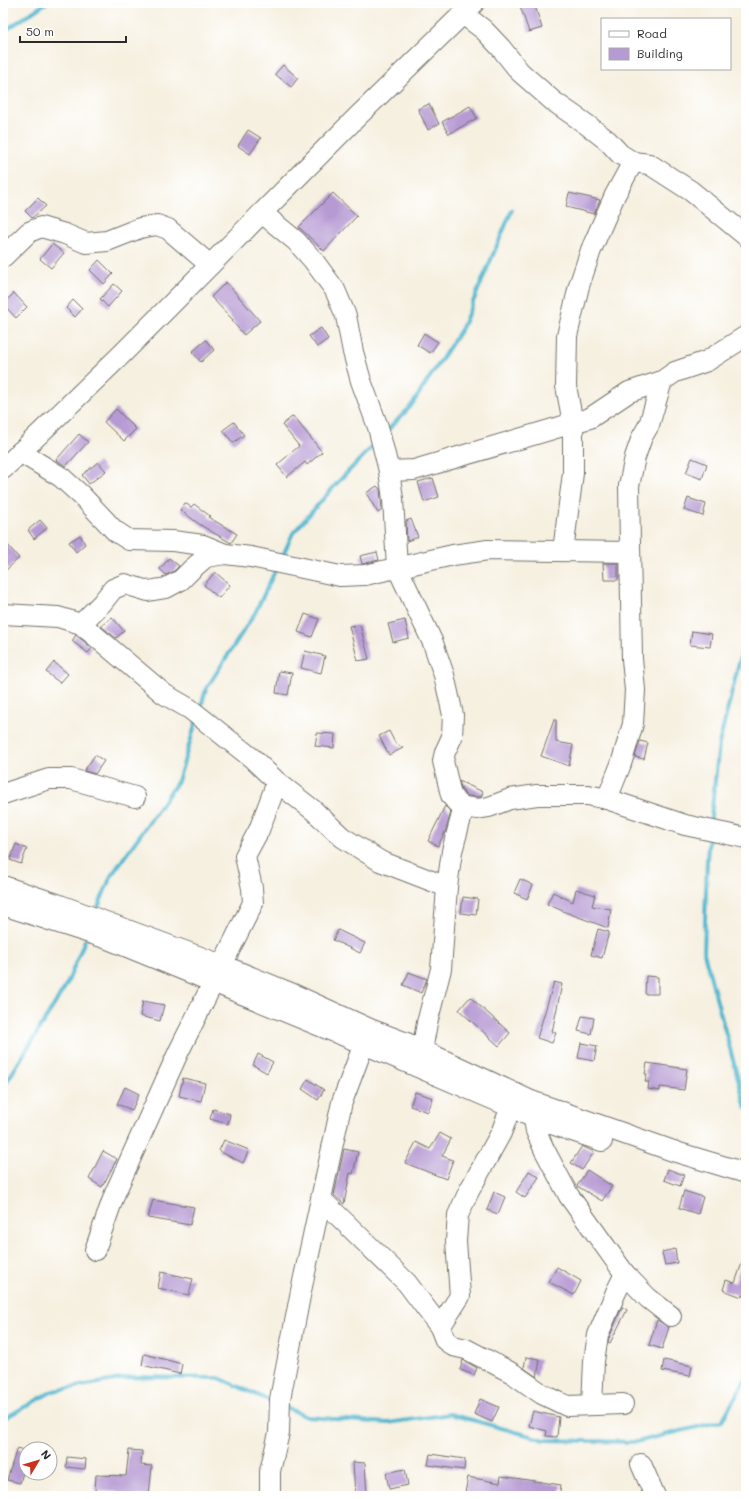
<svg xmlns="http://www.w3.org/2000/svg" width="749" height="1499" font-family="Mali,sans-serif">
<rect width="100%" height="100%" fill="#fff"/>
<filter id="ink" filterUnits="userSpaceOnUse"><feTurbulence type="fractalNoise" baseFrequency=".025" numOctaves="2"/><feDisplacementMap in="SourceGraphic" scale="8" xChannelSelector="R" yChannelSelector="G"/><feConvolveMatrix kernelMatrix="1 2 1 2 8 2 1 2 1" color-interpolation-filters="sRGB"/></filter>
<filter id="wash" filterUnits="userSpaceOnUse"><feTurbulence type="fractalNoise" baseFrequency=".012" numOctaves="4" result="noise"/><feDisplacementMap in="SourceGraphic" scale="16" xChannelSelector="R" yChannelSelector="G"/><feGaussianBlur stdDeviation="0.9" result="paint"/><feColorMatrix in="noise" values="0 0 0 0 0 0 0 0 0 0 0 0 0 0 0 0 0 1.4 0 .05"/><feComposite in="paint" operator="in"/></filter>
<g filter="url(#wash)">
<rect width="100%" height="100%" fill="#f6f0e0"/>
<g fill="none" stroke-linecap="round" stroke-linejoin="round">
<g stroke="#51b7cf" stroke-width="4">
<polyline points="3,32 46,3"/>
<polyline points="386,432 411,406 462,328 512,210"/>
<polyline points="282,557 293,533 339,481 376,443"/>
<polyline points="200,710 206,689 255,613 276,569"/>
<polyline points="710,826 719,744 746,634"/>
<polyline points="709,836 707,859 704,953 746,1108"/>
<polyline points="96,912 111,876 178,781 196,722"/>
<polyline points="3,1088 67,984 85,940"/>
<polyline points="285,1407 307,1417 388,1423 450,1414 545,1440 636,1442 722,1421 746,1378"/>
<polyline points="3,1419 53,1391 132,1377 219,1378 275,1403"/>
</g>
</g>
<g id="blocks">
<g fill="#b69ad3">
<polygon points="519,3 534,3 542,28 529,32"/>
<polygon points="283,65 298,78 291,87 275,74"/>
<polygon points="429,104 439,124 428,130 418,109"/>
<polygon points="470,106 477,118 449,134 442,122"/>
<polygon points="248,130 261,138 250,154 238,146"/>
<polygon points="333,193 357,216 324,251 299,227"/>
<polygon points="569,193 600,200 594,214 566,207"/>
<polygon points="38,198 46,206 32,218 25,211"/>
<polygon points="52,244 64,253 51,268 40,259"/>
<polygon points="99,260 113,274 104,284 90,270"/>
<polygon points="226,282 260,321 244,335 232,321 233,320 211,297"/>
<polygon points="114,284 122,291 108,307 100,299"/>
<polygon points="14,293 27,307 16,318 3,304"/>
<polygon points="73,300 82,309 75,317 66,308"/>
<polygon points="321,328 328,339 317,347 309,336"/>
<polygon points="424,333 438,342 430,353 417,345"/>
<polygon points="206,340 214,350 201,362 192,352"/>
<polygon points="116,409 136,429 124,441 104,422"/>
<polygon points="293,416 322,452 307,465 305,462 287,477 277,465 299,446 282,425"/>
<polygon points="234,422 244,435 233,443 223,430"/>
<polygon points="79,434 88,442 66,466 56,460"/>
<polygon points="692,458 707,464 702,479 686,473"/>
<polygon points="98,462 106,471 89,484 82,475"/>
<polygon points="433,478 439,497 424,502 418,482"/>
<polygon points="377,486 380,489 382,510 378,513 366,493"/>
<polygon points="688,498 706,504 703,516 684,510"/>
<polygon points="185,503 191,507 194,504 210,516 208,517 237,534 231,543 202,526 180,510"/>
<polygon points="411,519 418,537 407,541 406,521"/>
<polygon points="40,520 47,528 34,539 28,530"/>
<polygon points="80,535 85,544 76,552 69,542"/>
<polygon points="3,540 19,558 3,573"/>
<polygon points="377,552 379,560 362,564 360,556"/>
<polygon points="169,558 179,566 174,571 166,575 160,569"/>
<polygon points="603,563 618,563 618,580 604,580"/>
<polygon points="215,572 230,585 219,598 204,585"/>
<polygon points="305,614 319,619 312,637 298,632"/>
<polygon points="112,617 124,631 116,638 101,626"/>
<polygon points="405,620 409,638 393,642 388,624"/>
<polygon points="360,625 369,659 358,661 349,626"/>
<polygon points="692,631 712,634 710,647 690,645"/>
<polygon points="76,635 92,648 88,653 72,641"/>
<polygon points="305,651 325,656 321,673 301,668"/>
<polygon points="54,662 68,674 60,683 46,672"/>
<polygon points="279,671 292,673 288,695 276,693"/>
<polygon points="554,720 556,720 556,742 573,745 569,766 541,756"/>
<polygon points="389,731 395,743 403,748 389,755 379,736"/>
<polygon points="317,733 335,734 334,748 315,746"/>
<polygon points="640,741 648,743 644,759 635,757"/>
<polygon points="95,755 104,761 95,774 84,771"/>
<polygon points="459,781 483,792 481,797 468,796 464,793 462,790"/>
<polygon points="445,806 451,812 446,830 438,846 428,841"/>
<polygon points="16,844 27,849 21,864 10,860"/>
<polygon points="520,879 533,885 527,899 514,893"/>
<polygon points="576,889 595,895 592,906 611,909 608,928 565,912 547,904 553,892 573,902"/>
<polygon points="463,897 478,899 476,915 461,913"/>
<polygon points="598,929 609,932 602,958 591,955"/>
<polygon points="338,930 365,943 360,953 333,940"/>
<polygon points="409,972 427,979 421,993 403,985"/>
<polygon points="646,976 658,977 658,994 645,994"/>
<polygon points="554,982 562,984 552,1032 556,1033 552,1043 537,1038"/>
<polygon points="470,997 510,1033 499,1046 459,1010"/>
<polygon points="143,1001 164,1005 160,1021 140,1016"/>
<polygon points="582,1016 594,1018 591,1034 578,1031"/>
<polygon points="581,1043 597,1046 594,1061 578,1058"/>
<polygon points="258,1054 273,1062 267,1073 253,1065"/>
<polygon points="647,1063 687,1069 684,1090 660,1087 660,1091 648,1089 649,1082 645,1082 647,1074 645,1074"/>
<polygon points="183,1078 205,1083 201,1101 179,1096"/>
<polygon points="308,1079 324,1090 318,1100 302,1089"/>
<polygon points="125,1087 139,1094 132,1110 117,1104"/>
<polygon points="415,1092 433,1098 428,1112 410,1106"/>
<polygon points="213,1109 230,1114 228,1124 210,1119"/>
<polygon points="440,1133 451,1139 442,1156 453,1160 446,1179 405,1163 416,1142 430,1149"/>
<polygon points="224,1140 249,1150 243,1163 219,1151"/>
<polygon points="582,1146 594,1152 582,1170 571,1163"/>
<polygon points="344,1149 358,1152 353,1174 350,1173 344,1204 334,1195"/>
<polygon points="103,1151 117,1159 102,1187 89,1179"/>
<polygon points="668,1169 684,1175 680,1186 664,1180"/>
<polygon points="587,1170 612,1186 602,1201 577,1186"/>
<polygon points="529,1171 539,1177 525,1198 516,1192"/>
<polygon points="684,1191 703,1197 698,1214 679,1208"/>
<polygon points="494,1192 505,1197 498,1214 487,1210"/>
<polygon points="153,1200 194,1207 190,1225 148,1218"/>
<polygon points="675,1249 677,1263 665,1265 662,1252"/>
<polygon points="744,1257 746,1257 746,1296 742,1295 742,1297 723,1290 726,1280 735,1283"/>
<polygon points="557,1267 581,1281 574,1295 549,1282"/>
<polygon points="161,1272 193,1279 189,1295 158,1288"/>
<polygon points="622,1307 627,1310 610,1343 608,1342 609,1338"/>
<polygon points="657,1320 669,1327 662,1349 649,1345"/>
<polygon points="144,1354 182,1364 180,1374 142,1365"/>
<polygon points="526,1357 540,1359 537,1377 524,1368"/>
<polygon points="463,1360 477,1368 474,1375 460,1370"/>
<polygon points="664,1360 692,1366 690,1376 662,1371"/>
<polygon points="480,1399 499,1407 492,1422 474,1414"/>
<polygon points="533,1411 559,1417 557,1437 546,1436 547,1431 529,1426"/>
<polygon points="17,1448 26,1451 26,1462 20,1483 7,1480"/>
<polygon points="129,1450 142,1451 141,1465 152,1466 149,1496 117,1496 117,1492 95,1491 96,1475 126,1476"/>
<polygon points="430,1454 465,1459 464,1470 428,1465"/>
<polygon points="67,1457 86,1459 85,1469 66,1467"/>
<polygon points="353,1462 365,1463 367,1496 355,1496"/>
<polygon points="405,1469 408,1485 389,1489 386,1473"/>
<polygon points="501,1476 561,1485 559,1496 480,1496 465,1493 468,1477 500,1483"/>
</g>
</g>
</g>
<g filter="url(#ink)">
<use href="#blocks" fill-opacity="0" stroke="#72706a" stroke-width="1"/>
<g fill="none" stroke-linecap="round" stroke-linejoin="round">
<defs>
<g id="minor">
<polyline points="463,14 484,30 501,48 520,72 553,101 586,124 608,141 620,154 633,162 649,164 691,191 746,236"/>
<polyline points="262,213 296,241 313,260 335,290 346,316 353,352 361,381 378,427 389,471 393,499 397,567 433,643 444,675 453,715 452,737 445,752 443,761 451,795 456,802 464,807 477,809 489,807 510,799 537,795 588,795 607,799 685,825 746,838"/>
<polyline points="3,257 29,232 41,227 65,234 86,243 107,241 140,228 157,225 168,229 210,265"/>
<polyline points="20,452 61,477 82,496 115,531 129,540 173,541 203,545 225,554"/>
<polyline points="3,469 122,354 357,117 474,3"/>
<polyline points="389,471 414,470 590,418 629,392 662,381 675,372 707,361 746,336"/>
<polyline points="563,551 573,473 573,423 566,386 567,336 579,286 591,250 615,195 633,162"/>
<polyline points="3,614 58,617 81,624 164,694 190,709 253,759 277,782 313,810 342,837 380,861 447,887"/>
<polyline points="81,624 102,603 113,589 125,584 148,591 166,588 181,580 192,569 206,557 225,554 251,557 340,576 365,575 453,555 488,550 630,552"/>
<polyline points="3,794 49,779 71,779 135,797"/>
<polyline points="607,799 621,764 633,724 635,690 632,659 629,486 635,457 642,437 649,425 662,381"/>
<polyline points="3,886 57,904 222,965 293,994 370,1029 407,1043 531,1101 676,1152 746,1173"/>
<polyline points="3,905 108,939 364,1044 511,1107 534,1118 602,1141"/>
<polyline points="422,1051 427,1023 441,969 447,887 452,851 464,807"/>
<polyline points="532,1107 536,1131 544,1149 569,1196 625,1274 648,1298 671,1316"/>
<polyline points="321,1199 407,1283 440,1327 445,1340 453,1346 466,1349 512,1373 542,1394 567,1406 623,1404"/>
<polyline points="95,1250 115,1193 178,1053 253,903 252,888 245,856 259,830 277,782"/>
<polyline points="440,1327 460,1296 456,1241 458,1215 469,1191 501,1133 516,1094"/>
<polyline points="592,1405 594,1361 598,1335 616,1292 625,1274"/>
<polyline points="641,1464 655,1496"/>
<polyline points="270,1496 270,1471 279,1433 280,1399 301,1291 342,1102 368,1033"/>
</g>
</defs>
<use href="#minor" stroke="#72706a" stroke-width="22"/>
<use href="#minor" stroke="#fff" stroke-width="20"/>
</g>
</g>
<rect width="749" height="1499" fill="none" stroke="#fff" stroke-width="16"/>
<rect x="601" y="18" width="130" height="52" fill="#ffffff" stroke="#aaaaaa"/>
<rect x="609" y="31" width="20" height="6" fill="#ffffff" stroke="#aaaaaa"/>
<text x="637" y="38" font-size="12" fill="#2b2b2b">Road</text>
<rect x="609" y="48" width="20" height="12" fill="#b69ad3" stroke="#aaaaaa"/>
<text x="637" y="58" font-size="12" fill="#2b2b2b">Building</text>
<g transform="translate(38 1461) rotate(52)"><circle r="19" fill="#ffffff" stroke="#aaaaaa"/>
<path d="M0-3L7 15L0 10L-7 15Z" fill="#c8321e"/>
<text y="-6" font-size="11" font-weight="bold" text-anchor="middle" fill="#2b2b2b">N</text>
</g>
<path d="M20 36v6h106v-6" fill="none" stroke="#2b2b2b" stroke-width="2"/>
<text x="26" y="36" font-size="12" fill="#2b2b2b" stroke="#ffffff" stroke-width="3" paint-order="stroke">50 m</text>
</svg>
